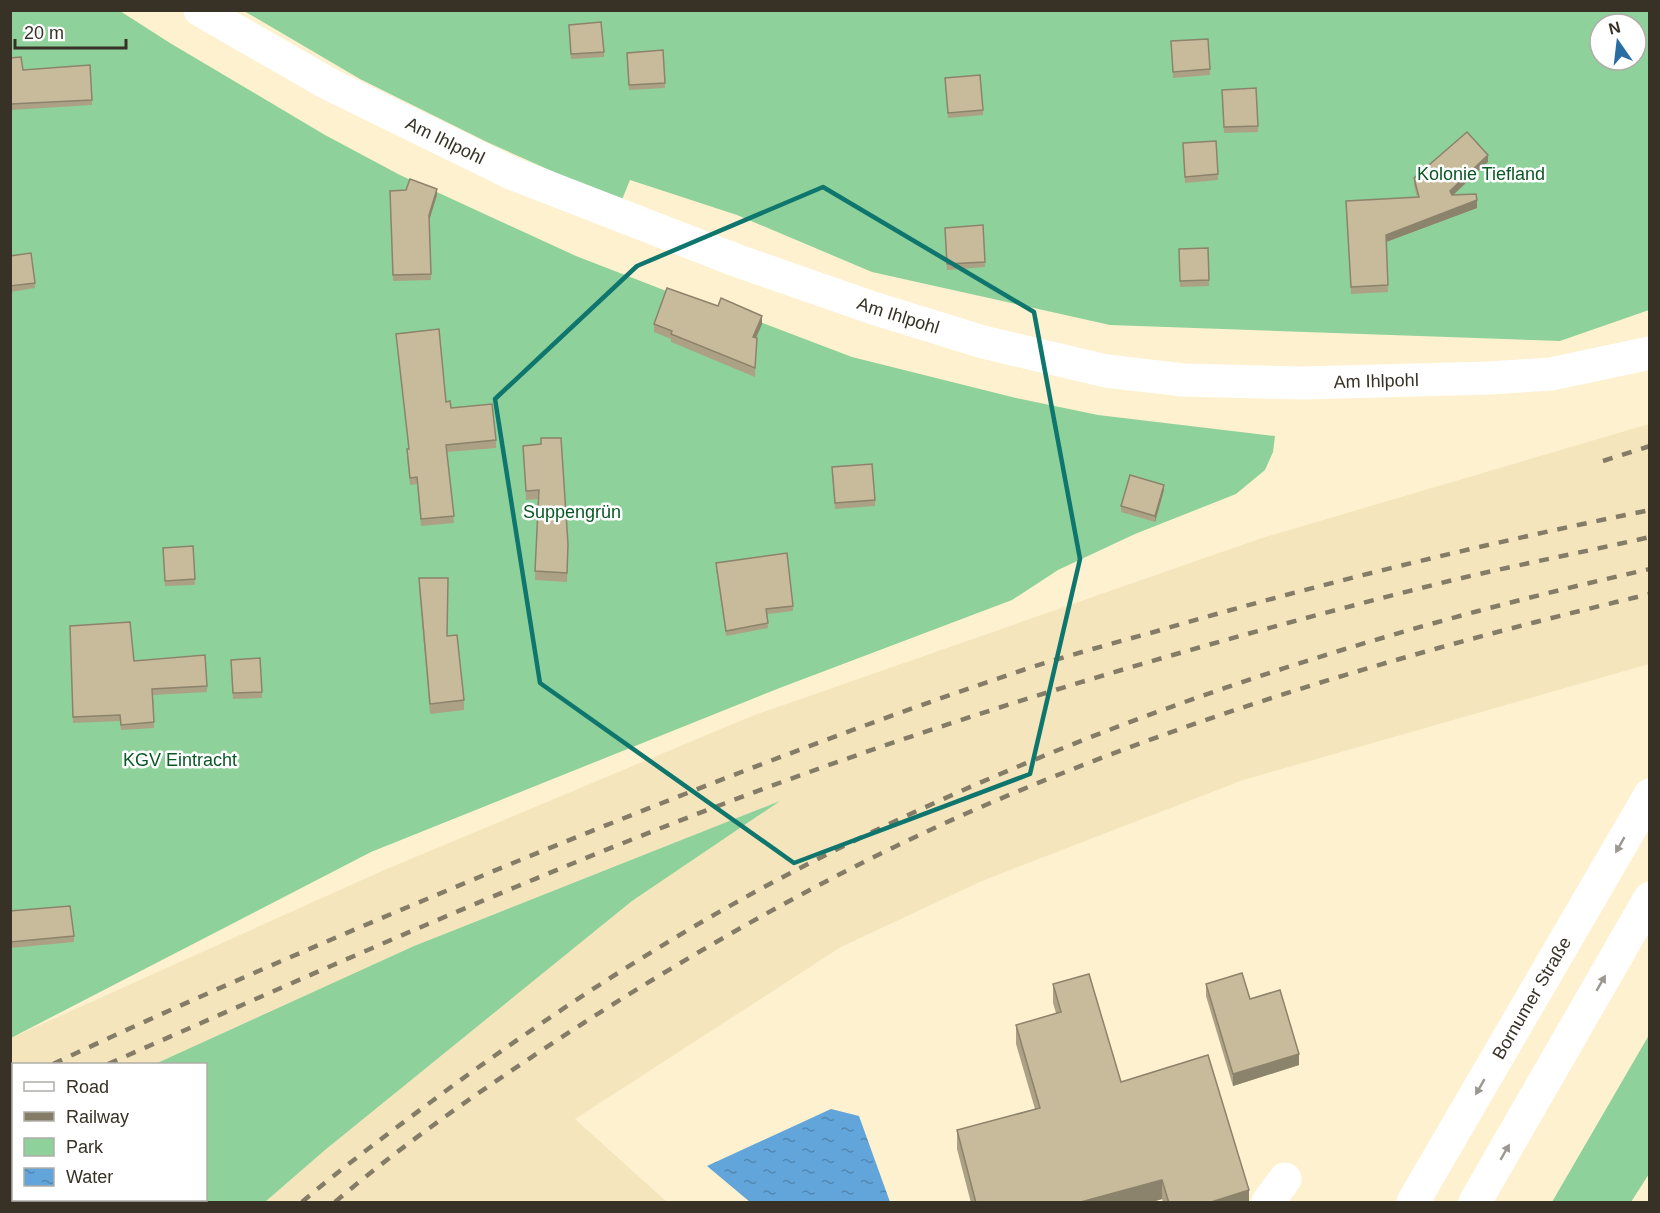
<svg xmlns="http://www.w3.org/2000/svg" width="1660" height="1213" font-family="Helvetica,sans-serif">
<defs>
<pattern id="water-ripples" width="26" height="14" patternUnits="userSpaceOnUse" patternTransform="scale(1.5)"><rect width="26" height="14" fill="#61a5db"/><path d="M2 4q2-2 4 0t4 0M15 11q2-2 4 0t4 0" fill="none" stroke="#5187b1"/></pattern>
</defs>
<rect width="100%" height="100%" fill="#fef1cf"/>
<polygon fill="#f5e5bc" points="1649,424 1649,664 1243,780 982,881 841,947 575,1119 667,1202 265,1202 325,1150 632,901 776,803 414,946 155,1064 14,1064 14,1130 11,1132 11,1038 382,871 752,716 1262,538"/>
<g fill="#8fd19b" fill-rule="evenodd">
<polygon points="11,11 120,11 170,43 325,135 400,175 576,256 718,311 721,307 852,357 1016,398 1098,415 1275,436 1273,452 1265,470 1236,494 1135,534 1058,570 1012,600 777,689 371,852 11,1038"/>
<path d="M 244,11 L 1649,11 L 1649,310 L 1560,341 L 1110,325 L 872,272 L 737,215 L 630,180 L 621,202 L 487,142 L 360,79 ZM 1600,24 L 1636,24 L 1636,60 L 1600,60 Z"/>
<polygon points="780,801 632,901 325,1150 265,1202 11,1202 10,1132 13,1130 14,1200 206,1200 206,1064 155,1064 414,946"/>
<polygon points="1649,1035 1649,1174 1631,1202 1552,1202"/>
</g>
<polygon fill="url(#water-ripples)" points="831,1109 859,1116 890,1202 750,1202 707,1166"/>
<g fill="none" stroke-linecap="round" stroke-linejoin="round">
<g stroke="#fff" stroke-width="33">
<path id="s1" d="M 200,10 L 327,83 L 511,173 L 738,261 L 873,308 L 983,342 L 1106,371 L 1183,380 L 1302,383 L 1490,378 L 1551,374 L 1650,353"/>
<polyline points="1268,1202 1285,1179"/>
</g>
<g stroke="#fff" stroke-width="33">
<path id="s2" d="M 1413,1202 L 1650,795"/>
<polyline points="1475,1202 1650,898"/>
</g>
<g stroke="#847c67" stroke-width="4.5" stroke-dasharray="10 10" stroke-linecap="butt">
<polyline points="1603,461 1650,446"/>
<path d="M 53,1064 C 204,993 359,927 513,863 C 682,794 850,728 1023,670 C 1066,656 1110,644 1154,632 C 1317,584 1483,544 1650,510"/>
<path d="M 108,1064 C 331,966 553,866 782,782 C 997,703 1218,639 1441,583 C 1510,566 1580,553 1650,537"/>
<polyline points="10,1085 14,1083"/>
<polyline points="10,1110 14,1109"/>
<path d="M 302,1202 C 350,1161 400,1125 451,1087 C 557,1010 667,938 783,877 C 1055,734 1350,636 1650,569"/>
<path d="M 335,1202 C 414,1135 499,1078 585,1022 C 707,944 833,873 965,814 C 1185,717 1416,649 1650,594"/>
</g>
</g>
<g fill="#aca185">
<polygon points="569,25 604,52 604,57 571,59"/>
<polygon points="1171,41 1210,69 1210,75 1173,78"/>
<polygon points="663,50 665,88 629,90 627,59"/>
<polygon points="10,58 23,70 90,65 92,105 10,110"/>
<polygon points="945,78 983,110 983,115 948,118"/>
<polygon points="1256,88 1258,132 1224,133 1222,90"/>
<polygon points="1216,141 1218,180 1185,183 1183,149"/>
<polygon points="1488,162 1453,195 1477,208 1386,242 1388,292 1351,294 1346,208 1417,197 1414,186 1414,178"/>
<polygon points="390,191 437,195 429,220 431,280 393,281"/>
<polygon points="983,225 985,267 947,270 945,228"/>
<polygon points="1208,248 1209,286 1180,287 1179,249"/>
<polygon points="10,256 35,283 35,288 10,292"/>
<polygon points="654,324 762,324 756,338 755,377 671,342 671,339 654,332"/>
<polygon points="396,334 451,408 496,440 496,448 447,452 454,523 421,526 417,484 410,485 407,456 407,449 409,449"/>
<polygon points="523,446 568,544 567,582 535,580 538,499 526,500"/>
<polygon points="832,473 875,500 875,506 835,509"/>
<polygon points="1164,490 1155,522 1121,512 1121,506"/>
<polygon points="193,546 195,585 165,586 163,548"/>
<polygon points="716,563 793,606 793,611 767,614 768,628 726,636 716,569"/>
<polygon points="419,578 447,636 464,700 464,710 430,714 419,588"/>
<polygon points="70,626 134,661 207,686 207,692 153,695 154,728 121,730 120,721 73,723"/>
<polygon points="231,666 262,692 262,698 233,699"/>
<polygon points="10,911 74,936 74,942 10,948"/>
<polygon points="1053,984 1121,1082 1249,1203 1163,1203 1162,1199 1149,1203 971,1203 957,1149 957,1130 1035,1109 1016,1044 1016,1025 1056,1013 1053,1003"/>
<polygon points="1206,984 1250,999 1299,1065 1233,1086 1206,996"/>
</g>
<g fill="#8c836c">
<polygon points="1488,155 1488,162 1450,198 1450,191"/>
<polygon points="437,189 437,195 429,221 429,215"/>
<polygon points="1477,200 1477,208 1386,242 1386,235"/>
<polygon points="762,316 762,324 753,345 753,337"/>
<polygon points="1164,485 1164,490 1155,522 1155,516"/>
<polygon points="1299,1054 1299,1065 1233,1086 1233,1074"/>
<polygon points="1162,1180 1162,1199 1149,1203 1077,1203"/>
<polygon points="1249,1190 1249,1203 1208,1203"/>
</g>
<g fill="#c8bb9b" stroke="#8c836c" stroke-width="1.5">
<polygon points="601,22 604,52 571,54 569,25"/>
<polygon points="1208,39 1210,69 1173,72 1171,41"/>
<polygon points="663,50 665,83 629,85 627,53"/>
<polygon points="21,57 23,70 90,65 92,100 10,104 10,58"/>
<polygon points="980,75 983,110 948,113 945,78"/>
<polygon points="1256,88 1258,126 1224,127 1222,90"/>
<polygon points="1467,132 1488,155 1450,191 1452,195 1476,194 1477,200 1386,235 1388,285 1351,287 1346,201 1419,197 1414,178"/>
<polygon points="1216,141 1218,174 1185,177 1183,143"/>
<polygon points="410,179 437,189 429,215 431,274 393,275 390,191 406,190"/>
<polygon points="983,225 985,262 947,264 945,228"/>
<polygon points="1208,248 1209,280 1180,281 1179,249"/>
<polygon points="31,253 35,283 10,286 10,256"/>
<polygon points="667,288 718,306 721,298 762,316 753,337 757,338 755,368 671,334 672,331 654,324"/>
<polygon points="439,329 446,402 450,401 451,408 492,404 496,440 446,445 454,516 421,519 417,477 410,478 407,449 409,449 396,334"/>
<polygon points="541,438 561,438 568,544 567,573 535,571 539,490 526,491 523,446 541,444"/>
<polygon points="872,464 875,500 835,503 832,467"/>
<polygon points="1130,475 1164,485 1155,516 1121,506"/>
<polygon points="193,546 195,579 165,581 163,548"/>
<polygon points="787,553 793,606 766,609 768,623 726,631 716,563"/>
<polygon points="419,578 448,578 447,636 457,635 464,700 430,704"/>
<polygon points="130,622 134,661 205,655 207,686 152,689 154,722 121,725 120,715 73,717 70,626"/>
<polygon points="260,658 262,692 233,693 231,660"/>
<polygon points="70,906 74,936 10,942 10,911"/>
<polygon points="1242,973 1250,999 1280,990 1299,1054 1233,1074 1206,984"/>
<polygon points="1089,974 1121,1082 1208,1055 1249,1190 1208,1203 1169,1203 1162,1180 1077,1203 976,1203 957,1130 1040,1108 1016,1025 1061,1012 1053,984"/>
</g>
<defs><path id="oneway-solid" d="M-6-.8H1V-3.2L6.5 0L1 3.2V.8H-6Z" transform="scale(1.5)"/></defs>
<g fill="#9b9892">
<use href="#oneway-solid" transform="translate(1620 845) rotate(120)"/>
<use href="#oneway-solid" transform="translate(1601 983) rotate(-60)"/>
<use href="#oneway-solid" transform="translate(1480 1087) rotate(120)"/>
<use href="#oneway-solid" transform="translate(1505 1152) rotate(-60)"/>
</g>
<path fill="none" stroke="#0f766e" stroke-width="4.5" stroke-linejoin="round" d="M 823,187 L 1034,312 L 1080,559 L 1030,774 L 794,863 L 540,683 L 495,399 L 637,266 Z"/>
<g text-anchor="middle" stroke-width="5" stroke-linejoin="round" paint-order="stroke">
<g font-size="18" fill="#373225" stroke="#fff">
<text dy="6" stroke="none"><textPath href="#s1" startOffset="278">Am Ihlpohl</textPath></text>
<text dy="6" stroke="none"><textPath href="#s1" startOffset="764">Am Ihlpohl</textPath></text>
<text dy="6" stroke="none"><textPath href="#s1" startOffset="1250">Am Ihlpohl</textPath></text>
<text dy="6" stroke="none"><textPath href="#s2" startOffset="236">Bornumer Straße</textPath></text>
</g>
<g font-size="18" fill="#095825" stroke="#fff">
<text x="1481" y="180">Kolonie Tiefland</text>
<text x="572" y="518">Suppengrün</text>
<text x="180" y="766">KGV Eintracht</text>
</g>
</g>
<rect width="1660" height="1213" fill="none" stroke="#373225" stroke-width="24"/>
<rect x="12" y="1063" width="195" height="138" fill="#ffffff" stroke="#afada8" stroke-width="1.5"/>
<rect x="24" y="1082" width="30" height="9" fill="#ffffff" stroke="#afada8" stroke-width="1.5"/>
<text x="66" y="1093" font-size="18" fill="#373225">Road</text>
<rect x="24" y="1112" width="30" height="9" fill="#847c67" stroke="#afada8" stroke-width="1.5"/>
<text x="66" y="1123" font-size="18" fill="#373225">Railway</text>
<rect x="24" y="1138" width="30" height="18" fill="#8fd19b" stroke="#afada8" stroke-width="1.5"/>
<text x="66" y="1153" font-size="18" fill="#373225">Park</text>
<rect x="24" y="1168" width="30" height="18" fill="url(#water-ripples)" stroke="#afada8" stroke-width="1.5"/>
<text x="66" y="1183" font-size="18" fill="#373225">Water</text>
<g transform="translate(1618 42) rotate(346)"><circle r="28" fill="#ffffff" stroke="#afada8" stroke-width="1.5"/>
<path d="M0-4.5L10 22L0 15L-10 22Z" fill="#296ea3"/>
<text y="-9" font-size="16" font-weight="bold" text-anchor="middle" fill="#373225">N</text>
</g>
<path d="M15 39v9h111v-9" fill="none" stroke="#373225" stroke-width="3"/>
<text x="24" y="39" font-size="18" fill="#373225" stroke="#ffffff" stroke-width="4.5" paint-order="stroke">20 m</text>
</svg>
